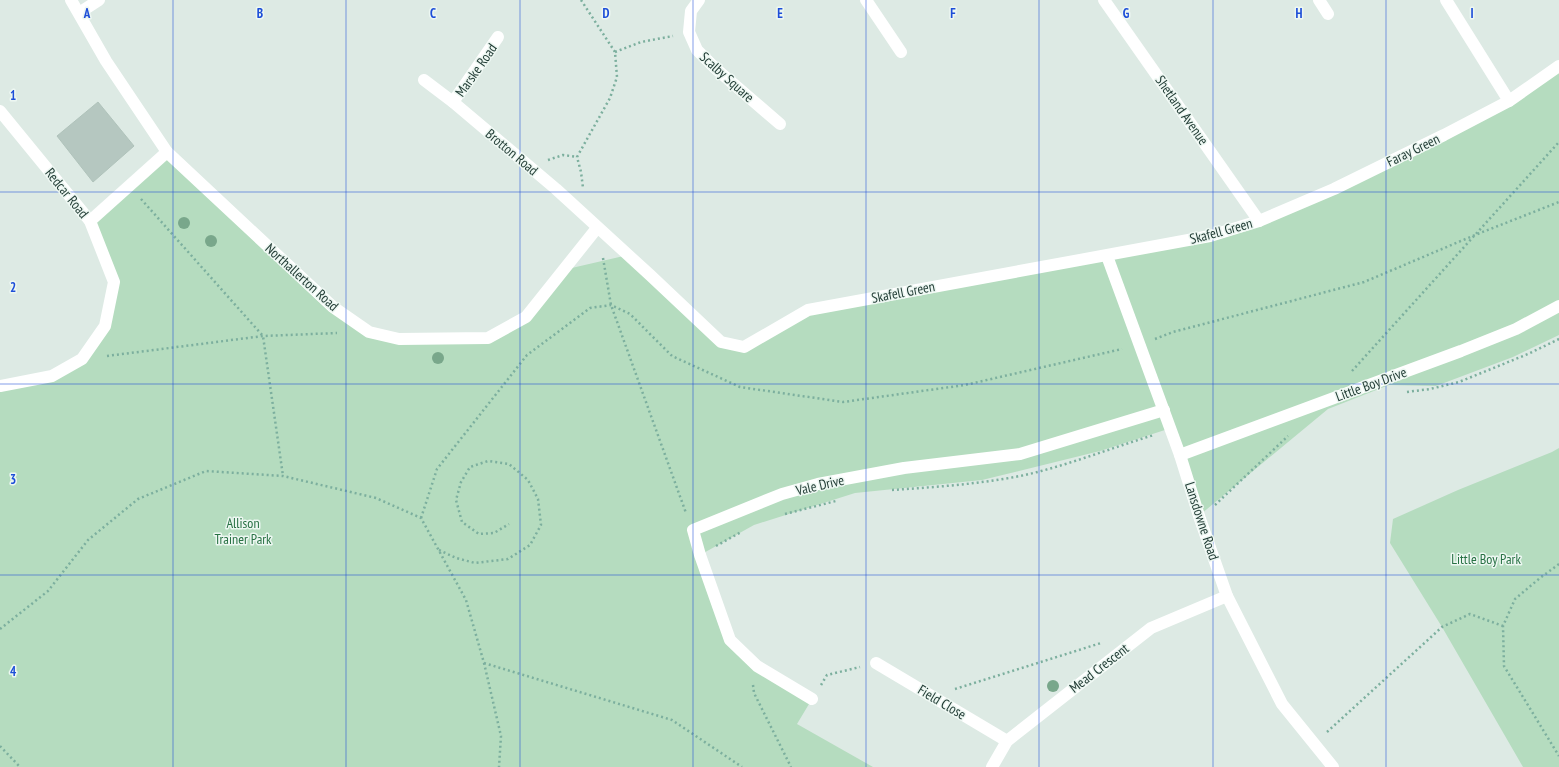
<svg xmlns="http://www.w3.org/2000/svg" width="1559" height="767" font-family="'PT Sans Narrow',sans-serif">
<rect width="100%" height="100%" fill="#ddeae4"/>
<g fill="#b5dcbf">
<polygon points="1559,68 1559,335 1513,357 1436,386 1389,385 1328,409 1201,514 1168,429 1100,451 982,480 855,493 754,525 700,555 730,640 812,699 797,724 873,767 0,767 0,392 52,376 82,359 105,326 114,282 90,221 167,152 370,332 488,338 526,317 563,270 628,255 721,342 744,347 803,313 1259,221 1391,161"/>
<polygon points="1559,448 1559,767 1523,767 1442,627 1390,543 1393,519 1458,490 1552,452"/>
</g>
<polygon fill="#b5c7c0" stroke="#b0c3bb" points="98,102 134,146 93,182 57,136"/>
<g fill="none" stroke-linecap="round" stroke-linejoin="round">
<g stroke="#7caf9e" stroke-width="2.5" stroke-dasharray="2 3" stroke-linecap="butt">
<polyline points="581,0 615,52 617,77 610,98 577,157 581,172 583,188"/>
<polyline points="615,52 641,42 673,36"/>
<polyline points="548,160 563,155 577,157"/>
<polyline points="141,199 263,336 283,476"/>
<polyline points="603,258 611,305 686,513"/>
<polyline points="1155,339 1173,332 1364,282 1475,235 1559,202"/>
<polyline points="107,356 263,336 337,333"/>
<polyline points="1352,371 1559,142"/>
<polyline points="1407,392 1430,389 1459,382 1528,354 1559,339"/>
<path d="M 892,490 C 936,487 981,484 1025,475 C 1069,465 1111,448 1154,435"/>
<polyline points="1215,505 1288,436"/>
<polyline points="785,514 836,501"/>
<polyline points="421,518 437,469 527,355 590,308 611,305 630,314 672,356 740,387 843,402 965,385 1122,349"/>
<polyline points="716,546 741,532"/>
<polyline points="439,550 456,558 475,563 508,559 530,545 541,525 538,499 528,480 509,464 488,461 470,467 461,482 456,500 462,522 479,534 494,533 509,524"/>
<polyline points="1559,564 1540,578 1515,599 1503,626 1504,666 1559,756"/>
<polyline points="0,629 48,591 88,540 138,499 206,471 283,476 376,498 421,518 466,600 484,663 501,736 499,767"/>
<polyline points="484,663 672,720 742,767"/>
<polyline points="753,685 754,693 791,767"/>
<polyline points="821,685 827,675 860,667"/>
<polyline points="955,689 1101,643"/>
<polyline points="1327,732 1442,627 1470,614 1503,626"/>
<polyline points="0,746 20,767"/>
</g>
<g stroke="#fff" stroke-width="12">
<polyline points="71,0 106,61 167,152 333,307 369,332 399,339 488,338 526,317 597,228"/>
<polyline points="699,0 691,11 689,32 697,50 715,68 780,124"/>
<polyline points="866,0 901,52"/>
<polyline points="1104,0 1259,221"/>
<polyline points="1319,0 1328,14"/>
<polyline points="1446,0 1509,101"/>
<polyline points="79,13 99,0"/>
<polyline points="424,80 453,102 556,189 650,275 721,342 744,347 808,310 1210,236 1259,221 1334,189 1444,135 1509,101 1559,66"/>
<polyline points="453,102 498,37"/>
<polyline points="0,111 90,221 114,282 105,326 82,359 52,376 0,386"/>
<polyline points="90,221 167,152"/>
<polyline points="1107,256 1180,455 1200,519 1227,596 1282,704 1333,767"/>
<polyline points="1180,455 1461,351 1516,329 1559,306"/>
<polyline points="876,663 1007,741"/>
<polyline points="812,699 757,666 730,640 700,555 693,530 782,494 818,484 904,468 1020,454 1164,410"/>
<polyline points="992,767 1007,741 1151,628 1227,596"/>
</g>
</g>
<g fill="#79a78b">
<circle cx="184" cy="223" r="6"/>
<circle cx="211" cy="241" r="6"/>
<circle cx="438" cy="358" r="6"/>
<circle cx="1053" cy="686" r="6"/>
</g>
<path fill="none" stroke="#1d4ed8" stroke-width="1" stroke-opacity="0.55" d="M 173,0 L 173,767M 346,0 L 346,767M 520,0 L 520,767M 693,0 L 693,767M 866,0 L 866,767M 1039,0 L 1039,767M 1213,0 L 1213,767M 1386,0 L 1386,767M 0,192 L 1559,192M 0,384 L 1559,384M 0,575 L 1559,575"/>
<g text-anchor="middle" stroke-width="3" stroke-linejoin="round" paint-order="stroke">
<g font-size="14" fill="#1e3932" stroke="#edf7f2">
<text transform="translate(476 70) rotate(-55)" y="5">Marske Road</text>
<text transform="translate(727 77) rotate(42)" y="5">Scalby Square</text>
<text transform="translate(1182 110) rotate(55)" y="5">Shetland Avenue</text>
<text transform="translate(1413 150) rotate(-26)" y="5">Faray Green</text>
<text transform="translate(512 152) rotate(40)" y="5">Brotton Road</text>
<text transform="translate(67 193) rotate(51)" y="5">Redcar Road</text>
<text transform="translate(1221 231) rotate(-15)" y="5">Skafell Green</text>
<text transform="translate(302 277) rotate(42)" y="5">Northallerton Road</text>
<text transform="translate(903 292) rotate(-11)" y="5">Skafell Green</text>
<text transform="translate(1371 384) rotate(-20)" y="5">Little Boy Drive</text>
<text transform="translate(820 485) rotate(-13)" y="5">Vale Drive</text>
<text transform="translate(1202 521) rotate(72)" y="5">Lansdowne Road</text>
<text transform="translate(1099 668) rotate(-38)" y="5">Mead Crescent</text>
<text transform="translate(942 702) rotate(31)" y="5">Field Close</text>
</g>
<g font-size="14" fill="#277143" stroke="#edf7f2">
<text x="243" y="528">Allison<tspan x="243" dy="16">Trainer Park</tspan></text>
<text x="1486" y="564">Little Boy Park</text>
</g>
</g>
<g font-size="13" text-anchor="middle" font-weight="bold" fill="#1d4ed8" stroke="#edf7f2" stroke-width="3" stroke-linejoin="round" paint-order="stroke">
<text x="87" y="18">A</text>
<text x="260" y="18">B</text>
<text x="433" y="18">C</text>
<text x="606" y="18">D</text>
<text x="780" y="18">E</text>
<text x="953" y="18">F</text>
<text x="1126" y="18">G</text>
<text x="1299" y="18">H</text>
<text x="1472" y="18">I</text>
<text x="13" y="100">1</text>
<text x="13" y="292">2</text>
<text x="13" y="484">3</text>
<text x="13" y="676">4</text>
</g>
</svg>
